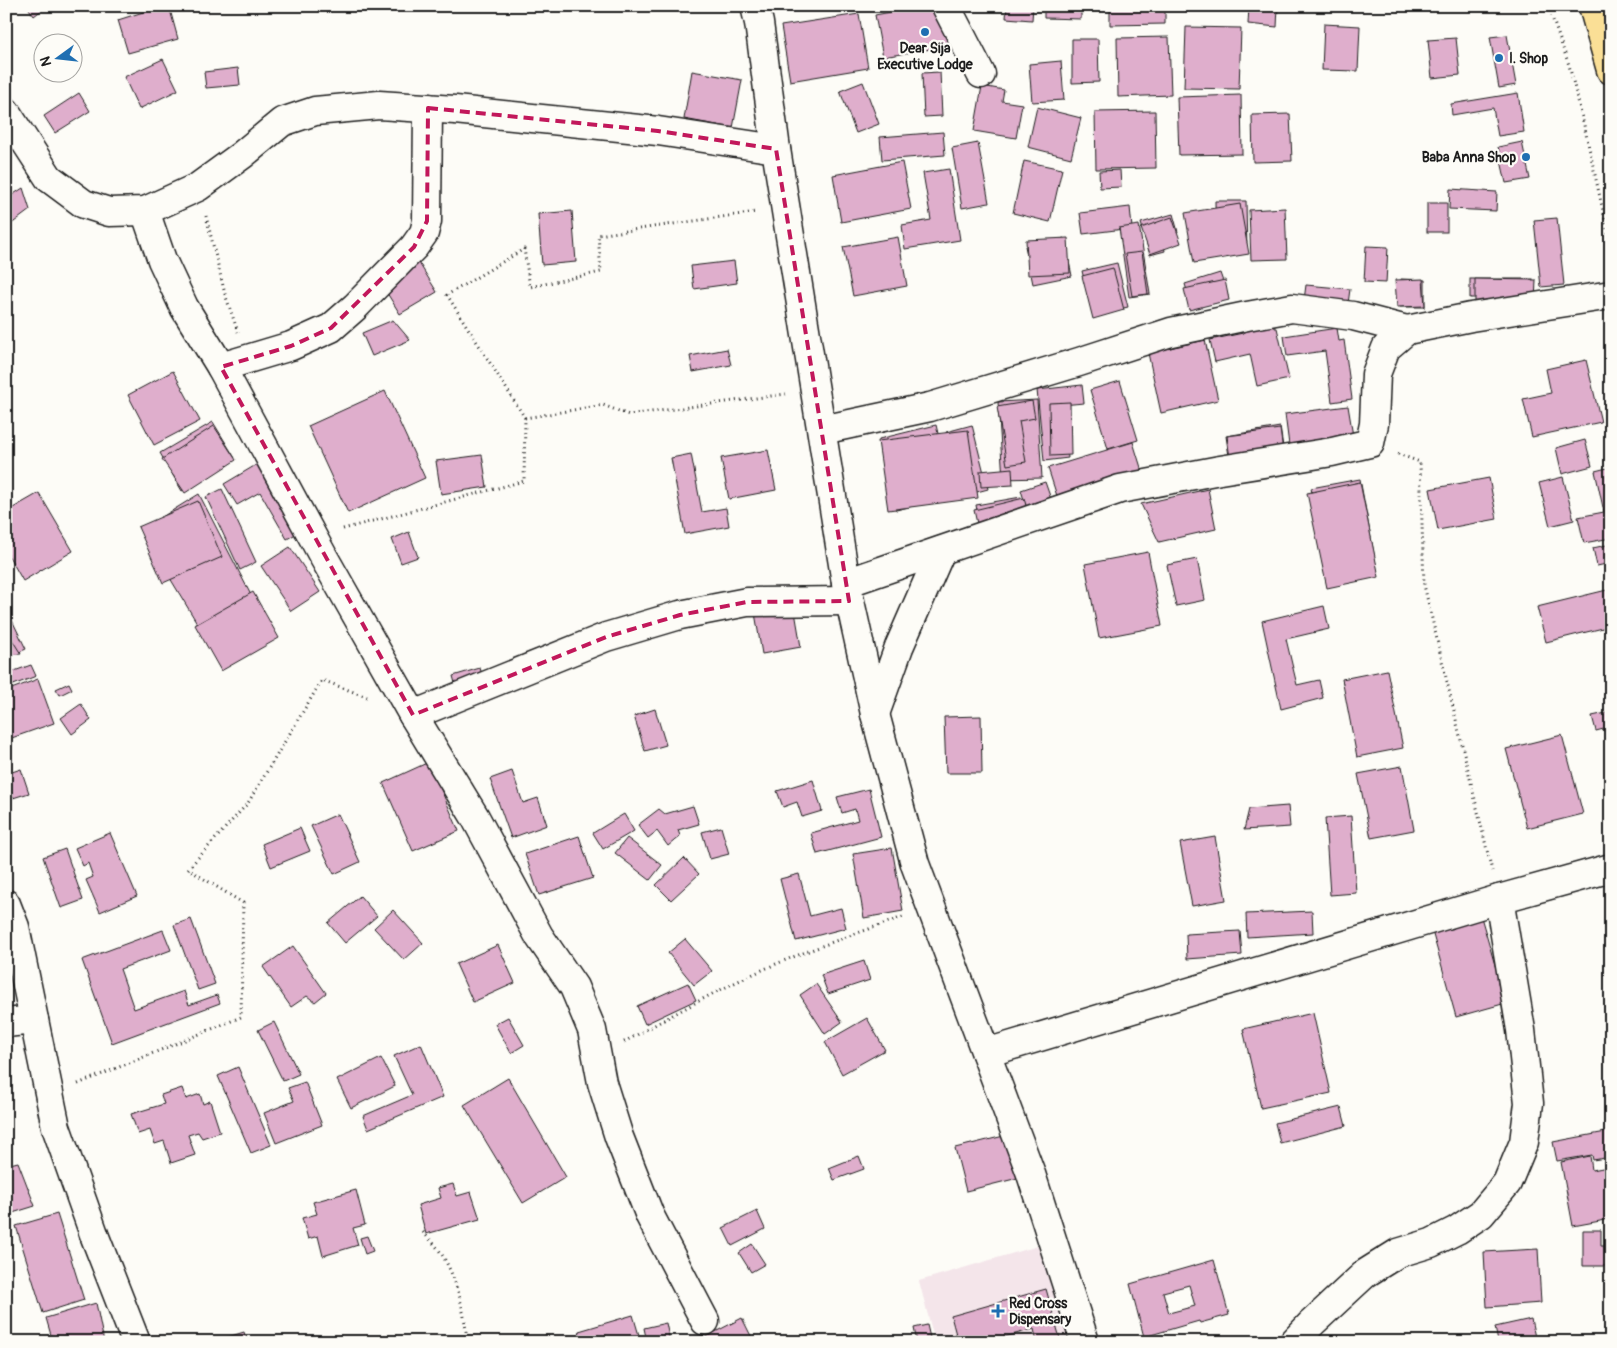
<svg xmlns="http://www.w3.org/2000/svg" width="1617" height="1348" font-family="Pangolin,sans-serif">
<rect width="100%" height="100%" fill="#fdfcf7"/>
<filter id="ink" filterUnits="userSpaceOnUse"><feTurbulence type="fractalNoise" baseFrequency=".02" numOctaves="2"/><feDisplacementMap in="SourceGraphic" scale="10" xChannelSelector="R" yChannelSelector="G"/><feConvolveMatrix kernelMatrix="1 2 1 2 8 2 1 2 1" color-interpolation-filters="sRGB"/></filter>
<g filter="url(#ink)">
<polygon fill="#f4e5ea" points="1048,1243 1078,1342 935,1342 919,1281"/>
<g fill="#dfaecc" stroke="#1c1c1c" fill-rule="evenodd">
<polygon points="27,6 47,6 34,16"/>
<polygon points="162,6 169,6 178,39 128,53 118,20"/>
<polygon points="922,6 941,6 949,46 883,57 875,15"/>
<polygon points="1007,6 1033,6 1032,20 1006,18"/>
<polygon points="1044,6 1081,6 1081,19 1044,18"/>
<polygon points="1110,6 1165,6 1165,24 1110,25"/>
<rect x="1177" y="6" width="30" height="4"/>
<polygon points="1249,6 1278,6 1277,27 1248,24"/>
<polygon points="859,14 868,68 790,81 781,26"/>
<polygon points="1324,24 1360,26 1358,71 1322,70"/>
<polygon points="1186,27 1241,28 1239,89 1184,88"/>
<polygon points="1507,35 1516,85 1499,88 1490,37"/>
<polygon points="1169,37 1171,95 1118,97 1117,38"/>
<polygon points="1456,38 1460,75 1432,78 1428,40"/>
<polygon points="1072,39 1098,39 1099,82 1072,83"/>
<polygon points="163,59 178,90 139,109 124,77"/>
<polygon points="1061,61 1064,100 1032,102 1029,64"/>
<polygon points="238,68 240,85 206,88 204,72"/>
<polygon points="692,71 742,80 733,128 684,119"/>
<polygon points="940,72 942,116 924,117 922,73"/>
<polygon points="863,82 879,124 856,133 840,91"/>
<polygon points="982,86 1004,90 1002,101 1022,104 1016,138 974,131"/>
<polygon points="79,93 90,111 55,133 44,116"/>
<polygon points="1518,93 1524,132 1498,136 1493,108 1452,115 1451,104"/>
<polygon points="1241,95 1242,154 1179,155 1177,97"/>
<polygon points="1037,107 1081,118 1071,158 1028,147"/>
<polygon points="1155,111 1156,168 1096,169 1095,112"/>
<polygon points="1290,114 1292,161 1253,162 1252,115"/>
<polygon points="943,132 945,155 882,160 880,137"/>
<polygon points="1522,142 1530,179 1506,183 1498,147"/>
<polygon points="978,143 989,203 962,208 952,148"/>
<polygon points="1024,161 1062,169 1050,222 1013,213"/>
<polygon points="902,162 911,209 841,222 833,175"/>
<polygon points="949,169 960,240 905,249 902,225 931,220 923,173"/>
<polygon points="1120,170 1121,187 1100,188 1099,171"/>
<polygon points="23,188 30,210 6,228 6,199"/>
<polygon points="1450,189 1497,192 1496,211 1449,209"/>
<polygon points="1215,201 1246,201 1247,254 1216,254"/>
<rect x="1427" y="203" width="20" height="29"/>
<polygon points="1240,204 1249,254 1194,263 1185,213"/>
<polygon points="1130,207 1132,228 1083,234 1080,213"/>
<polygon points="1285,208 1287,259 1251,260 1249,210"/>
<polygon points="572,211 576,262 542,265 538,214"/>
<polygon points="1173,214 1178,232 1162,236 1165,251 1150,255 1141,223"/>
<polygon points="1172,217 1181,243 1150,254 1141,228"/>
<polygon points="1557,218 1564,285 1541,287 1534,220"/>
<polygon points="1139,225 1150,294 1129,297 1119,228"/>
<polygon points="898,237 907,286 853,296 843,247"/>
<polygon points="1064,238 1072,276 1033,284 1025,246"/>
<polygon points="1068,238 1070,273 1028,275 1026,240"/>
<polygon points="1366,246 1388,247 1386,283 1364,282"/>
<polygon points="1142,252 1148,294 1132,296 1125,254"/>
<polygon points="734,261 737,283 694,289 691,266"/>
<polygon points="419,263 437,292 400,314 382,285"/>
<polygon points="1117,263 1128,307 1093,315 1082,271"/>
<polygon points="1113,268 1124,310 1093,319 1082,276"/>
<polygon points="1220,273 1228,296 1192,308 1185,284"/>
<polygon points="1401,279 1425,280 1425,307 1400,307"/>
<polygon points="1423,279 1425,306 1397,307 1395,280"/>
<rect x="1470" y="279" width="63" height="19"/>
<polygon points="1475,279 1536,280 1535,303 1475,302"/>
<polygon points="1225,280 1229,300 1189,310 1184,289"/>
<polygon points="1306,285 1350,289 1348,304 1304,300"/>
<polygon points="393,320 410,340 372,356 362,333"/>
<polygon points="1274,320 1275,328 1277,328 1289,379 1257,386 1250,354 1215,362 1210,340 1243,333 1242,327"/>
<polygon points="1337,328 1339,341 1344,340 1352,399 1332,402 1325,351 1287,356 1284,336"/>
<polygon points="1205,340 1218,400 1161,413 1148,353"/>
<polygon points="727,349 731,365 693,372 690,356"/>
<polygon points="1586,360 1601,422 1532,437 1523,399 1551,393 1546,369"/>
<polygon points="173,371 200,421 154,445 128,395"/>
<polygon points="1120,381 1138,440 1108,449 1090,390"/>
<polygon points="1082,385 1084,403 1062,405 1068,458 1044,461 1037,390"/>
<polygon points="385,391 425,478 348,513 308,426"/>
<polygon points="1037,400 1042,478 1003,479 998,402"/>
<polygon points="1032,401 1035,418 1019,421 1026,462 1007,465 997,407"/>
<polygon points="1070,402 1071,455 1050,456 1049,403"/>
<polygon points="1348,406 1353,436 1289,445 1285,414"/>
<polygon points="213,422 235,458 182,491 160,453"/>
<polygon points="936,425 953,497 896,510 879,439"/>
<polygon points="972,425 988,489 962,496 946,432"/>
<polygon points="214,426 236,460 185,493 162,459"/>
<polygon points="1280,427 1283,447 1229,456 1226,436"/>
<polygon points="1280,429 1283,451 1230,459 1227,436"/>
<polygon points="968,430 978,498 888,510 878,441"/>
<polygon points="1585,440 1592,466 1562,474 1556,448"/>
<polygon points="1133,442 1142,471 1057,496 1048,468"/>
<polygon points="768,450 776,490 729,499 721,458"/>
<polygon points="691,454 702,512 726,508 729,526 685,534 671,458"/>
<polygon points="482,455 487,487 441,494 436,461"/>
<polygon points="266,459 306,528 287,539 260,492 237,505 224,484"/>
<polygon points="1611,467 1611,538 1584,543 1578,517 1604,512 1595,471"/>
<polygon points="1012,468 1013,485 981,487 980,471"/>
<polygon points="1563,477 1574,520 1550,526 1539,483"/>
<polygon points="1489,478 1497,519 1438,530 1430,489"/>
<polygon points="1360,479 1378,575 1329,585 1311,488"/>
<polygon points="1045,482 1052,502 1027,510 1021,490"/>
<polygon points="1360,482 1379,577 1327,588 1307,493"/>
<polygon points="222,489 256,562 240,570 206,497"/>
<polygon points="1208,489 1216,529 1159,542 1141,504"/>
<polygon points="39,493 73,551 23,581 6,551 6,512"/>
<polygon points="199,494 272,636 223,666 141,530"/>
<polygon points="1021,497 1025,518 980,527 976,505"/>
<polygon points="1024,498 1029,517 978,528 974,510"/>
<polygon points="198,501 222,557 163,583 138,527"/>
<polygon points="409,532 418,557 401,563 392,539"/>
<polygon points="1611,544 1611,563 1597,566 1593,548"/>
<polygon points="290,547 320,592 291,611 261,566"/>
<polygon points="1148,552 1162,626 1099,638 1085,564"/>
<polygon points="1197,559 1205,600 1176,606 1167,565"/>
<polygon points="1611,589 1611,626 1546,642 1537,607"/>
<polygon points="253,592 279,638 221,671 195,625"/>
<polygon points="794,606 801,647 762,654 755,613"/>
<polygon points="1324,606 1329,629 1286,639 1297,685 1319,680 1323,698 1281,709 1262,621"/>
<polygon points="8,612 26,649 6,658 6,613"/>
<polygon points="6,630 21,654 6,655"/>
<polygon points="31,665 36,676 6,688 6,674"/>
<polygon points="480,668 484,681 457,690 453,676"/>
<polygon points="1387,670 1403,748 1357,757 1342,679"/>
<polygon points="38,679 54,723 6,740 6,691"/>
<polygon points="69,683 72,689 60,695 56,689"/>
<polygon points="81,704 91,720 72,734 61,718"/>
<polygon points="655,709 666,745 645,751 634,716"/>
<polygon points="1611,712 1611,727 1596,731 1592,716"/>
<polygon points="981,716 982,773 946,773 944,717"/>
<polygon points="1562,735 1583,814 1527,828 1506,749"/>
<polygon points="429,762 459,831 413,851 383,783"/>
<polygon points="1402,766 1414,830 1371,838 1358,774"/>
<polygon points="21,769 29,793 13,798 6,774"/>
<polygon points="512,771 523,803 538,798 547,825 511,838 490,779"/>
<polygon points="813,780 822,811 802,817 797,802 783,807 777,791"/>
<polygon points="869,789 881,837 817,854 811,833 858,820 855,809 842,813 837,797"/>
<polygon points="693,806 699,824 678,830 680,836 668,846 657,831 648,838 638,825 659,809 665,814"/>
<polygon points="1288,806 1290,827 1244,830 1249,809"/>
<polygon points="338,814 360,862 334,874 311,826"/>
<polygon points="624,814 634,831 603,849 593,833"/>
<polygon points="1351,816 1356,893 1330,895 1325,818"/>
<polygon points="721,827 729,854 710,859 702,832"/>
<polygon points="300,828 310,851 271,867 262,844"/>
<polygon points="110,833 137,896 100,912 86,880 93,877 88,863 83,866 75,848"/>
<polygon points="579,836 593,878 539,895 525,854"/>
<polygon points="1215,837 1226,900 1192,906 1180,843"/>
<polygon points="627,838 662,865 650,880 615,853"/>
<polygon points="892,848 903,911 864,918 853,854"/>
<polygon points="65,849 83,900 61,908 43,857"/>
<polygon points="684,858 699,874 671,900 656,885"/>
<polygon points="799,874 810,916 841,908 846,928 796,941 780,879"/>
<polygon points="360,896 377,916 345,943 328,923"/>
<polygon points="393,910 423,943 404,960 374,928"/>
<polygon points="1312,911 1313,933 1247,937 1246,914"/>
<polygon points="1481,917 1506,1003 1456,1017 1432,931"/>
<polygon points="191,919 215,984 198,990 174,925"/>
<polygon points="163,930 171,950 120,969 134,1009 184,991 189,1005 217,995 220,1003 112,1043 82,960"/>
<polygon points="1240,931 1242,955 1187,959 1186,934"/>
<polygon points="685,939 712,971 694,985 668,953"/>
<polygon points="498,945 515,983 473,1002 456,964"/>
<polygon points="293,946 326,993 315,1002 307,996 291,1007 263,967"/>
<polygon points="864,961 870,980 828,994 821,975"/>
<polygon points="688,983 696,1000 645,1024 637,1006"/>
<polygon points="816,984 842,1022 825,1034 800,995"/>
<polygon points="1313,1013 1331,1093 1261,1108 1243,1029"/>
<polygon points="508,1017 524,1045 511,1053 495,1024"/>
<polygon points="867,1018 885,1050 842,1074 825,1042"/>
<polygon points="274,1022 299,1074 283,1081 258,1030"/>
<polygon points="421,1044 443,1097 368,1129 363,1116 412,1095 394,1056"/>
<polygon points="381,1058 395,1086 351,1108 337,1080"/>
<polygon points="238,1067 271,1145 251,1153 218,1076"/>
<polygon points="508,1078 566,1177 523,1203 464,1105"/>
<polygon points="305,1082 322,1125 276,1143 264,1113 294,1101 288,1088"/>
<polygon points="182,1088 186,1099 200,1094 203,1104 210,1101 220,1132 202,1138 198,1132 188,1135 195,1155 171,1163 164,1141 155,1144 150,1130 138,1134 131,1114 164,1104 161,1095"/>
<polygon points="1341,1107 1346,1126 1280,1143 1275,1123"/>
<polygon points="1611,1131 1611,1157 1593,1160 1592,1155 1557,1161 1553,1142"/>
<polygon points="1012,1134 1022,1177 966,1191 955,1148"/>
<polygon points="859,1156 864,1169 834,1180 829,1168"/>
<polygon points="1590,1156 1592,1170 1608,1167 1611,1181 1611,1204 1609,1205 1611,1219 1573,1226 1561,1162"/>
<polygon points="18,1162 35,1206 6,1215 6,1165"/>
<polygon points="453,1184 457,1196 471,1192 480,1219 426,1234 418,1205 441,1198 438,1188"/>
<polygon points="356,1190 365,1225 353,1228 358,1245 323,1256 318,1236 308,1239 302,1218 317,1214 313,1202"/>
<polygon points="757,1211 765,1229 732,1246 723,1228"/>
<polygon points="57,1214 84,1300 43,1313 16,1226"/>
<polygon points="1583,1230 1601,1230 1601,1246 1611,1246 1611,1266 1583,1266"/>
<polygon points="367,1236 373,1251 365,1254 360,1238"/>
<polygon points="752,1244 765,1264 751,1272 739,1253"/>
<polygon points="1538,1249 1541,1303 1487,1307 1484,1252"/>
<path d="M 1214,1260 L 1229,1315 L 1200,1323 L 1199,1321 L 1144,1337 L 1130,1284 ZM 1189,1285 L 1195,1306 L 1169,1313 L 1163,1292 Z"/>
<polygon points="1046,1289 1061,1342 1037,1342 1034,1329 986,1342 958,1342 951,1316"/>
<polygon points="96,1303 104,1342 53,1342 46,1318"/>
<polygon points="633,1315 641,1342 582,1342 579,1331"/>
<polygon points="742,1318 754,1342 696,1342"/>
<polygon points="1531,1319 1536,1342 1498,1342 1495,1327"/>
<polygon points="666,1323 670,1342 647,1342 644,1328"/>
<polygon points="927,1325 931,1342 917,1342 914,1328"/>
<polygon points="244,1332 247,1342 212,1342"/>
</g>
<g fill="none" stroke-linecap="round" stroke-linejoin="round">
<defs>
<g id="minor">
<polyline points="755,6 759,23 776,149 846,583 875,714 915,864 1030,1171 1085,1342"/>
<polyline points="946,6 981,74"/>
<polyline points="6,112 49,178 84,204 109,212 145,211 198,187 242,155 282,122 315,111 379,105 455,110 658,131 776,149"/>
<polyline points="145,211 162,260 184,307 221,367 323,556 413,715 475,817 539,936 574,987 592,1030 602,1083 619,1137 650,1216 705,1321"/>
<polyline points="221,367 291,346 331,328 355,307 414,247 424,233 427,221 428,108"/>
<polyline points="822,430 930,407 1079,362 1171,332 1247,316 1292,308 1353,316 1407,330"/>
<polyline points="846,583 1120,489 1220,470 1332,452 1370,443 1374,424 1376,374 1386,348 1407,330 1471,317 1611,295"/>
<polyline points="875,714 899,647 941,551"/>
<polyline points="413,715 606,637 680,615 747,602 849,601"/>
<polyline points="6,904 15,927 56,1127 95,1237 136,1342"/>
<polyline points="6,1023 34,1020"/>
<polyline points="986,1053 1499,899 1611,868"/>
<polyline points="1294,1342 1312,1323 1366,1273 1398,1253 1431,1243 1457,1230 1481,1214 1507,1183 1524,1142 1529,1103 1521,1030 1499,899"/>
</g>
<polyline id="highway" points="1593,6 1611,70"/>
</defs>
<use href="#minor" stroke="#1c1c1c" stroke-width="31"/>
<use href="#highway" stroke="#1c1c1c" stroke-width="31"/>
<g stroke="#1c1c1c" stroke-width="3" stroke-dasharray="1 4" stroke-linecap="butt">
<polyline points="1548,6 1569,65 1584,125 1611,247"/>
<polyline points="206,216 225,294 238,332"/>
<polyline points="525,418 447,295 524,249 530,287 601,272 598,235 756,212"/>
<polyline points="1398,454 1420,462 1424,585 1492,871"/>
<polyline points="343,529 524,481 525,418 603,405 629,415 786,394"/>
<path d="M 624,1042 C 669,1017 713,992 760,971 C 807,950 855,934 903,917"/>
<polyline points="78,1084 241,1017 243,903 188,869 248,803 322,680 367,697"/>
<path d="M 423,1232 C 429,1239 436,1245 441,1253 C 457,1279 465,1312 467,1342"/>
</g>
<use href="#minor" stroke="#fdfcf7" stroke-width="28"/>
<use href="#highway" stroke="#fadf96" stroke-width="28"/>
</g>
</g>
<path fill="none" stroke="#c2185b" stroke-width="4" stroke-dasharray="10 6" stroke-linejoin="round" d="M 428,108 L 658,131 L 776,149 L 849,601 L 747,602 L 680,615 L 606,637 L 413,715 L 221,367 L 291,346 L 331,328 L 414,247 L 427,221 Z"/>
<g fill="#1f6fb2" stroke="#fdfcf7" stroke-width="2">
<circle cx="925" cy="32" r="5"/>
<circle cx="1499" cy="58" r="5"/>
<circle cx="1526" cy="157" r="5"/>
<path d="M995.5 1303.5h5v5h5v5h-5v5h-5v-5h-5v-5h5z"/>
</g>
<g text-anchor="middle" stroke-width="4.5" stroke-linejoin="round" paint-order="stroke">
<g font-size="14" font-weight="bold" fill="#1c1c1c" stroke="#fdfcf7" text-anchor="start">
<text x="925" y="53" text-anchor="middle">Dear Sija<tspan x="925" dy="16">Executive Lodge</tspan></text>
<text x="1509" y="63">I. Shop</text>
<text x="1516" y="162" text-anchor="end">Baba Anna Shop</text>
<text x="1009" y="1308">Red Cross<tspan x="1009" dy="16">Dispensary</tspan></text>
</g>
</g>
<rect width="1617" height="1348" fill="none" stroke="#fdfcf7" stroke-width="25"/>
<rect x="12" y="12" width="1592" height="1323" fill="none" stroke="#1c1c1c" stroke-width="2" filter="url(#ink)"/>
<g transform="translate(58 58) rotate(255)"><circle r="24" fill="#fdfcf7" stroke="#a3a29f"/>
<path d="M0-4L9 19L0 12L-9 19Z" fill="#1f6fb2"/>
<text y="-8" font-size="14" font-weight="bold" text-anchor="middle" fill="#1c1c1c">N</text>
</g>
</svg>
